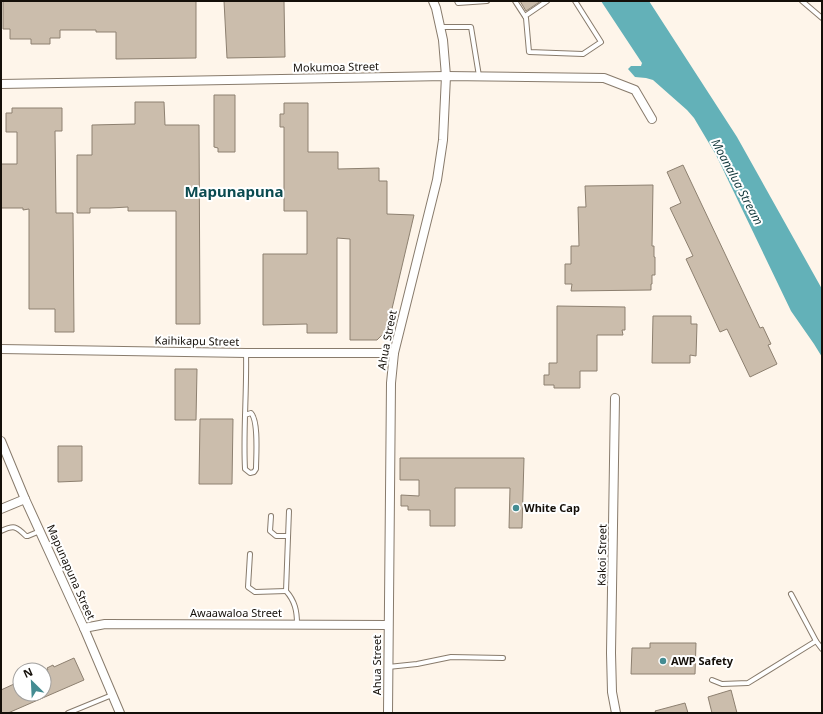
<svg xmlns="http://www.w3.org/2000/svg" width="823" height="714" font-family="'Noto Sans',sans-serif">
<rect width="100%" height="100%" fill="#fef5ea"/>
<polygon fill="#63b1b8" points="601,1 649,1 737,137 822,289 822,357 814,344 791,311 716,155 694,118 687,110 653,80 646,78 635,77 628,69 631,66 641,66 642,63 640,60"/>
<g fill="#cbbdac" stroke="#8d8070">
<polygon points="3,1 196,1 196,58 116,59 116,32 96,32 96,30 60,30 60,38 50,38 50,44 31,44 31,39 10,39 10,29 3,29"/>
<polygon points="224,1 284,1 285,57 227,58"/>
<polygon points="520,1 541,1 526,11"/>
<polygon points="214,95 235,95 235,152 218,152 218,148 214,147"/>
<polygon points="135,102 164,102 165,125 199,125 200,324 176,324 176,211 128,211 128,207 110,208 90,208 90,213 77,213 77,155 92,155 92,125 135,124"/>
<polygon points="284,103 308,103 308,152 338,152 338,169 379,168 379,181 387,181 387,214 414,215 387,330 377,340 350,340 350,239 337,238 337,333 307,333 307,324 263,325 263,254 307,254 307,211 284,211 284,127 280,127 280,114 284,114"/>
<polygon points="12,108 62,108 62,131 55,131 56,213 73,213 74,332 55,332 55,309 29,309 29,209 23,210 23,208 1,208 1,164 17,164 17,132 6,132 6,113 12,113"/>
<polygon points="683,165 760,328 763,327 771,344 768,345 777,364 750,377 727,329 720,332 686,259 693,256 670,208 681,203 667,172"/>
<polygon points="653,185 652,246 654,246 654,257 655,257 655,275 652,275 652,284 651,284 651,290 571,291 572,284 565,284 565,264 571,264 571,246 579,246 578,207 586,207 585,186"/>
<polygon points="557,306 625,307 625,330 622,330 623,335 597,335 597,371 580,371 580,388 554,388 554,385 544,385 544,375 549,375 549,363 557,363"/>
<polygon points="653,316 691,316 691,324 697,324 696,356 690,355 690,363 652,363"/>
<polygon points="175,369 197,369 196,420 175,420"/>
<polygon points="200,419 233,419 232,484 199,484"/>
<polygon points="58,446 82,446 82,481 58,482"/>
<polygon points="400,458 524,458 522,528 509,528 510,488 455,488 455,526 430,526 430,510 408,510 408,506 401,506 401,495 419,496 419,480 400,480"/>
<polygon points="650,643 696,643 695,674 631,674 632,648 650,648"/>
<polygon points="74,658 84,680 8,713 1,713 1,690 14,684 13,683 20,680 20,694 44,694 44,671 48,670 47,668 53,665 54,667"/>
<polygon points="731,690 737,713 712,713 708,697"/>
<polygon points="685,703 688,713 656,713 655,711"/>
</g>
<g fill="none" stroke-linecap="round" stroke-linejoin="round">
<defs>
<g id="lane">
<polyline points="457,1 458,3 487,1"/>
<polyline points="515,1 526,18 529,52 583,54 601,42 575,1"/>
<polyline points="802,1 822,18"/>
<polyline points="525,16 547,1"/>
<polyline points="441,27 471,27 479,76"/>
<path d="M 245,415 L 251,413 C 259,421 256,457 256,469 L 254,472 L 250,473 L 245,469 C 243,431 247,392 246,353"/>
<path d="M 289,511 L 286,591 C 295,601 297,611 297,624"/>
<polyline points="271,516 270,531 276,536 288,536"/>
<path d="M 1,531 C 14,525 16,526 26,536 L 28,536 L 40,531"/>
<polyline points="250,554 248,587 255,592 286,591"/>
<polyline points="791,594 816,641 822,649"/>
<polyline points="388,667 417,664 451,657 503,658"/>
<polyline points="712,680 722,684 748,683 816,641"/>
<polyline points="68,713 112,695"/>
</g>
<g id="street">
<polyline points="1,84 446,76 604,78 635,90 652,119"/>
<polyline points="1,349 246,353 394,353"/>
<polyline points="615,398 611,653 612,692 616,713"/>
<polyline points="1,441 25,499 84,628 120,713"/>
<polyline points="1,509 25,499"/>
<polyline points="84,628 105,624 388,625"/>
<polyline points="388,713 391,383 394,353 437,180 443,140 446,76 443,40 436,8 433,1"/>
</g>
</defs>
<use href="#lane" stroke="#887b6c" stroke-width="6"/>
<use href="#street" stroke="#887b6c" stroke-width="10"/>
<use href="#lane" stroke="#fff" stroke-width="4"/>
<use href="#street" stroke="#fff" stroke-width="8"/>
</g>
<g fill="#448c92" stroke="#fff" stroke-width="1.5">
<circle cx="516" cy="508" r="4"/>
<circle cx="663" cy="661" r="4"/>
</g>
<g text-anchor="middle" stroke-width="4" stroke-linejoin="round" paint-order="stroke">
<g font-size="11" fill="#140f09" stroke="#fff">
<text transform="translate(336 67) rotate(-1)" y="4">Mokumoa Street</text>
<text transform="translate(387 340) rotate(-79)" y="4">Ahua Street</text>
<text transform="translate(197 341) rotate(1)" y="4">Kaihikapu Street</text>
<text transform="translate(602 555) rotate(-89)" y="4">Kakoi Street</text>
<text transform="translate(71 572) rotate(66)" y="4">Mapunapuna Street</text>
<text x="236" y="617">Awaawaloa Street</text>
<text transform="translate(377 665) rotate(-90)" y="4">Ahua Street</text>
</g>
<g font-size="11" font-weight="bold" fill="#140f09" stroke="#fff" text-anchor="start">
<text x="524" y="512">White Cap</text>
<text x="671" y="665">AWP Safety</text>
</g>
<g font-size="12" font-style="italic" fill="#143a3d" stroke="#fff">
<text transform="translate(737 182) rotate(62)" y="4">Moanalua Stream</text>
</g>
<g font-size="15" font-weight="bold" fill="#0b4b50" stroke="#fff">
<text x="234" y="197">Mapunapuna</text>
</g>
</g>
<rect width="823" height="714" fill="none" stroke="#140f09" stroke-width="4"/>
<g transform="translate(32 682) rotate(336)"><circle r="19" fill="#ffffff" stroke="#a19f9d"/>
<path d="M0-3L7 15L0 10L-7 15Z" fill="#448c92"/>
<text y="-6" font-size="11" font-weight="bold" text-anchor="middle" fill="#140f09">N</text>
</g>
</svg>
